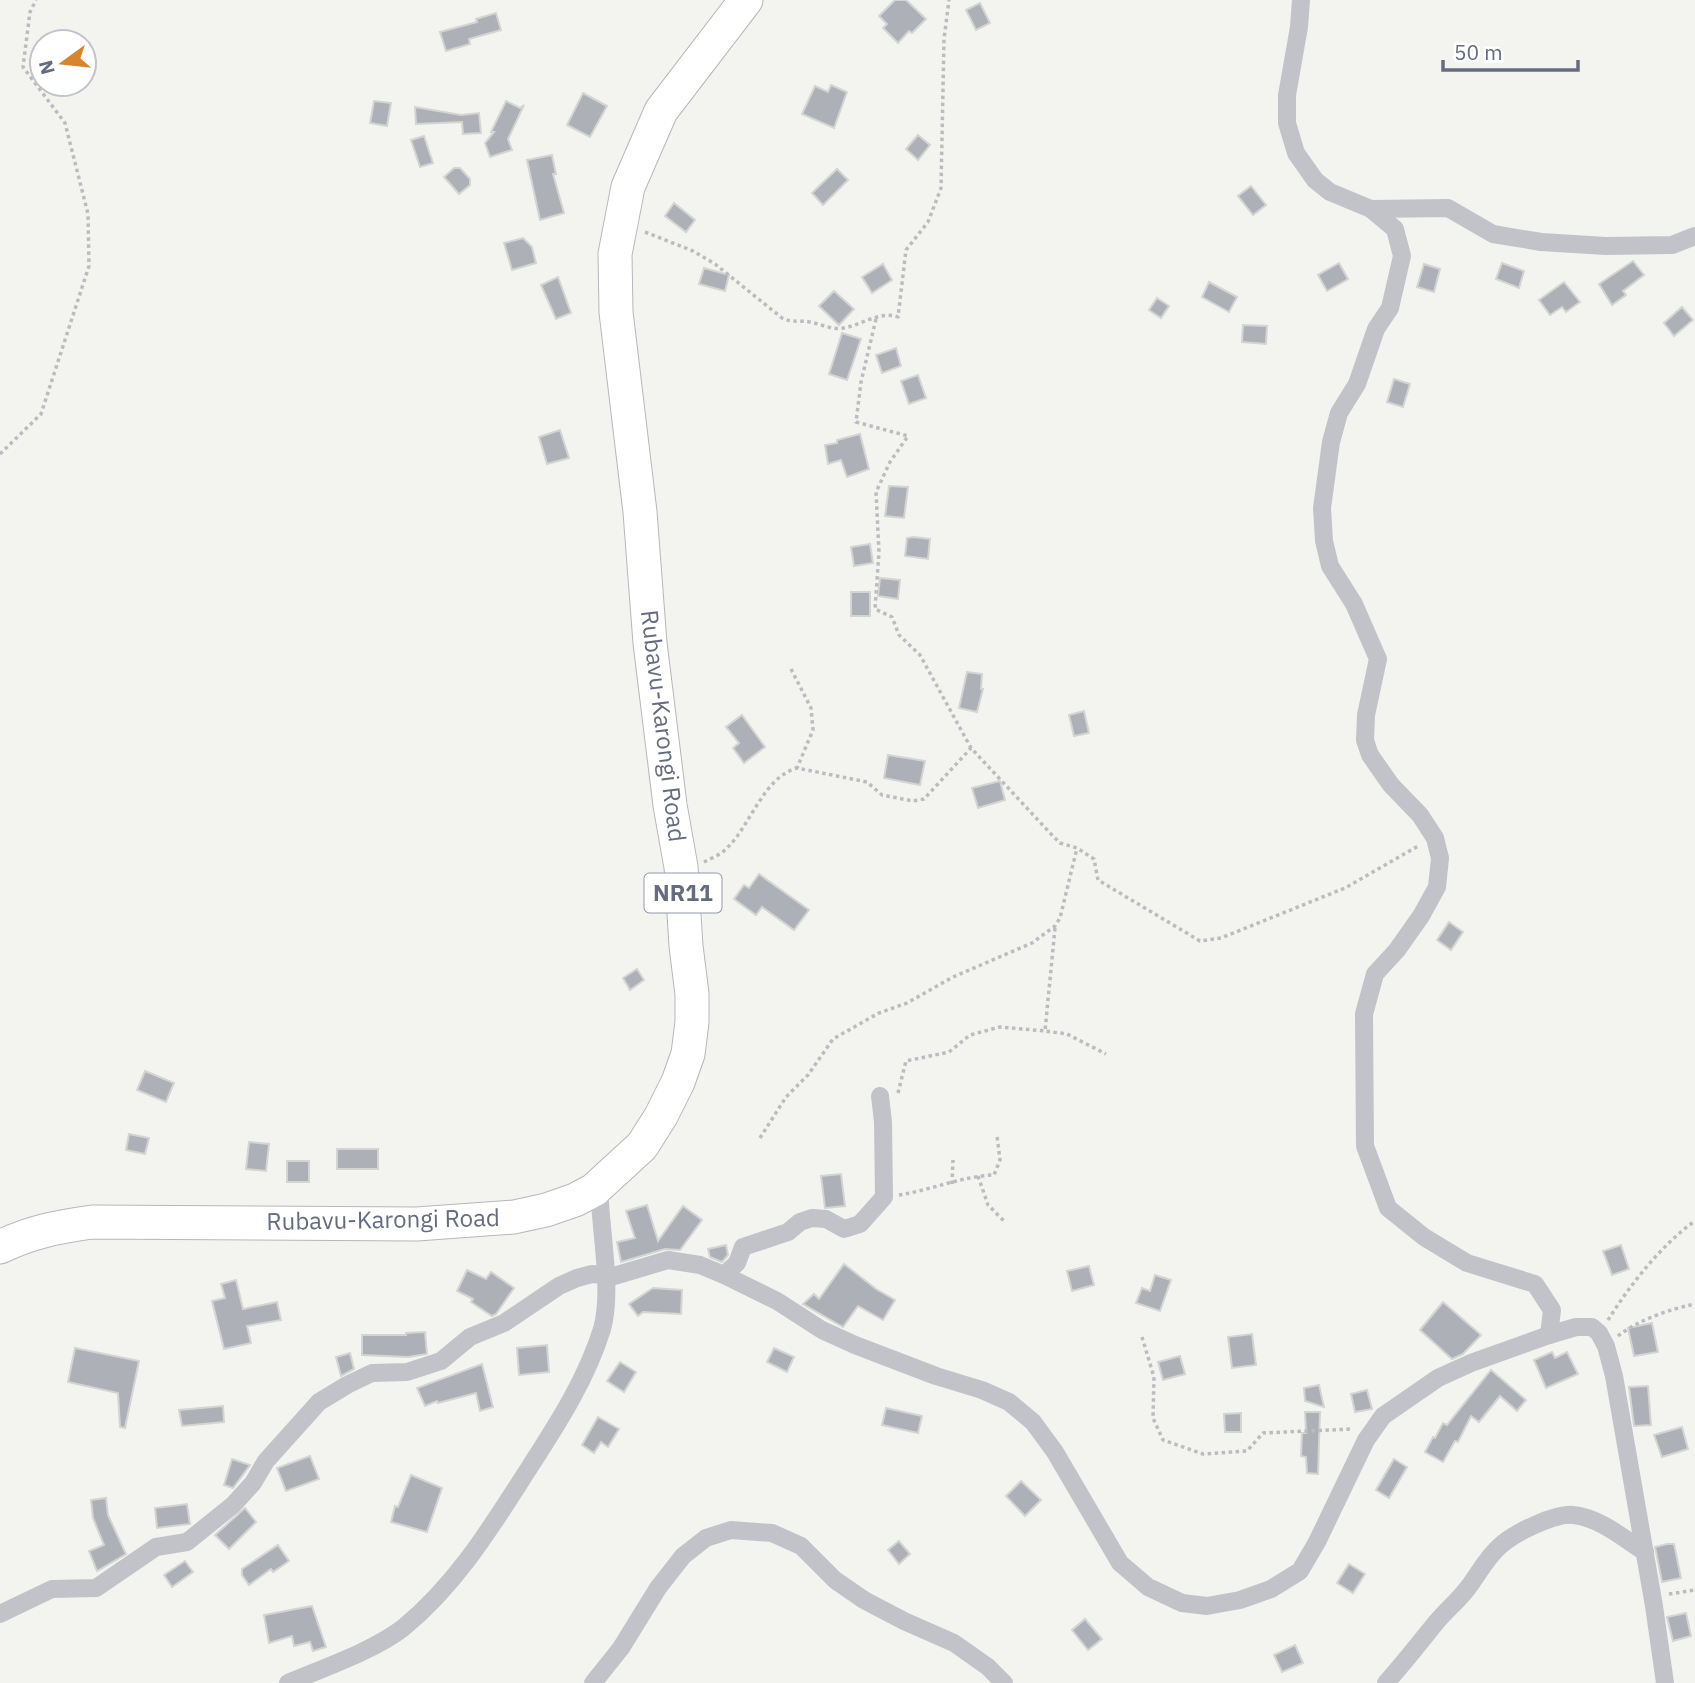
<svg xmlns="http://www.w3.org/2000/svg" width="1695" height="1683" font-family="'IBM Plex Sans',sans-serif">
<rect width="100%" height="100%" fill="#f3f4f0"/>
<g fill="#adb0b7" stroke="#d4d5d3" stroke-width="2">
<polygon points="895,0 906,0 926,19 912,33 909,31 898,43 883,28 887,24 879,16"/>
<polygon points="980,3 990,23 976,30 966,10"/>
<polygon points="496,13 501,30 469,39 470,44 446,51 440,32 477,22 476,19"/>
<polygon points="831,85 847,92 834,128 802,114 815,86 828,92"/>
<polygon points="583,93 607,106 590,137 567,125"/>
<polygon points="374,101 391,103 387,126 370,123"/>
<polygon points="506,101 520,108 524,105 508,139 512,150 490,157 485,143 494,132 491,132"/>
<polygon points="415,107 461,115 479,113 481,133 463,134 462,122 416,124"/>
<polygon points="918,135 930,145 918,160 906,149"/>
<polygon points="424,136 433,163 420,167 411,140"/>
<polygon points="552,155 556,174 553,174 564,213 540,220 527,160"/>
<polygon points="454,168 460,168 470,179 470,185 459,194 444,177"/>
<polygon points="837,169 848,180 823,205 812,193"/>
<polygon points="1251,186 1266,205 1253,215 1238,196"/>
<polygon points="674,203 695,220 686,232 665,216"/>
<polygon points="523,238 532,247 536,263 512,270 504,243"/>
<polygon points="1633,261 1644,275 1623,291 1626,295 1612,305 1599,284"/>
<polygon points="1339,263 1348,279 1327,291 1318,275"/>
<polygon points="1502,263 1524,271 1519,288 1496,279"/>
<polygon points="883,264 892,280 872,293 862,277"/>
<polygon points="1424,264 1440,269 1434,292 1417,287"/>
<polygon points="704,268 729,275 725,291 699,284"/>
<polygon points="558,277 571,313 556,319 541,285"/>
<polygon points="1209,282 1237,297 1229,312 1202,297"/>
<polygon points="1564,282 1580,302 1566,312 1562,307 1550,315 1539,300"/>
<polygon points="834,291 854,309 839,325 819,306"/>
<polygon points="1157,298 1169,306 1161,318 1149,310"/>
<polygon points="1682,307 1693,320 1674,336 1664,323"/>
<polygon points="1243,325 1267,326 1266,344 1242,342"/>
<polygon points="842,333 861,339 847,380 829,374"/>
<polygon points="896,348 901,366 882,373 876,355"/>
<polygon points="918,375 926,398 909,404 901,381"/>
<polygon points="1394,379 1410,384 1403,407 1387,402"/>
<polygon points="560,430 569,458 547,464 539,437"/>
<polygon points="860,434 869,469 847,477 841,460 828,464 825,445 837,443 837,440"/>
<polygon points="889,486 908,487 904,518 885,516"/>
<polygon points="913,537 930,539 928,559 905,556 907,538"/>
<polygon points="870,544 873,563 854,566 851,547"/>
<polygon points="880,578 900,580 898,599 878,596"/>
<rect x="851" y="592" width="19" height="24"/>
<polygon points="967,672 982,674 981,689 983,689 977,712 959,708"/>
<polygon points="1084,711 1089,733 1074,736 1069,715"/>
<polygon points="742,715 765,747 744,763 733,748 739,743 726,727"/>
<polygon points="888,755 925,761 920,785 884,778"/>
<polygon points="1000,781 1005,800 978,808 972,788"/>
<polygon points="759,874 809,910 794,930 762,907 756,915 734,899 744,885 749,888"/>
<polygon points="1449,922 1463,932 1451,950 1437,940"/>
<polygon points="637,969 644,980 630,990 623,978"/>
<polygon points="145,1071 174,1083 166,1102 137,1090"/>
<polygon points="129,1134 149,1138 145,1154 126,1150"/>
<polygon points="249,1142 269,1144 266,1171 246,1169"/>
<rect x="337" y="1149" width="41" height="20"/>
<rect x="287" y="1161" width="22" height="21"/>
<polygon points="841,1174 845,1206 825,1208 821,1176"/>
<polygon points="647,1205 658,1241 683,1206 702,1220 680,1250 665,1249 621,1262 617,1242 635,1238 626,1211"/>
<polygon points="726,1245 728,1255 722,1262 710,1257 708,1249"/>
<polygon points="1621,1245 1629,1269 1612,1275 1603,1251"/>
<polygon points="844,1264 876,1289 895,1300 883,1320 858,1306 843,1327 803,1304 814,1294 819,1299"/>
<polygon points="1089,1266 1094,1285 1072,1291 1067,1271"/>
<polygon points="467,1270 486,1279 491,1272 514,1288 496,1314 492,1316 471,1302 473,1299 457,1291"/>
<polygon points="1155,1275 1171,1280 1160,1311 1136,1303 1142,1288 1150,1291"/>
<polygon points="236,1280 243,1309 277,1302 281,1320 247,1326 251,1343 224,1349 212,1301 225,1298 221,1284"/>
<polygon points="653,1288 682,1290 681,1314 643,1312 638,1316 629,1304"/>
<polygon points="1443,1302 1481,1335 1463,1354 1452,1359 1420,1330"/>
<polygon points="1652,1323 1658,1352 1634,1356 1628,1328"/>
<polygon points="425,1332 427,1354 408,1357 362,1355 362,1335 406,1335 406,1333"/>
<polygon points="1252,1334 1256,1365 1232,1368 1228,1337"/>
<polygon points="547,1345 549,1372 519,1375 517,1348"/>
<polygon points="75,1348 139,1361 125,1428 120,1427 118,1393 68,1382"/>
<polygon points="774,1348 794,1357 787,1372 767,1362"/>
<polygon points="1552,1352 1555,1358 1567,1352 1578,1374 1546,1388 1534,1360"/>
<polygon points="350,1353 354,1369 341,1376 336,1357"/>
<polygon points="1180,1356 1185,1374 1163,1380 1158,1362"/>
<polygon points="620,1362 636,1372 624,1392 607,1381"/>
<polygon points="482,1364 493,1407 480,1411 476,1393 438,1403 437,1401 425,1406 417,1388"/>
<polygon points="1491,1370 1526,1400 1517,1411 1500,1396 1479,1422 1471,1416 1458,1442 1455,1441 1443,1462 1425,1452 1433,1437 1435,1438 1443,1423 1447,1425"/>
<polygon points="1319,1385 1324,1407 1305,1401 1304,1388"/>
<polygon points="1648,1386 1651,1425 1634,1426 1629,1387"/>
<polygon points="1367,1390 1372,1409 1355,1412 1351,1394"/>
<polygon points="223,1406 224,1422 182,1426 179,1410"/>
<polygon points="886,1408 922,1416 918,1433 882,1425"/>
<polygon points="1305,1412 1320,1412 1318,1474 1307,1473 1306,1457 1301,1456 1302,1433 1306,1433"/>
<polygon points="1241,1413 1241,1432 1225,1432 1224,1414"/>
<polygon points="598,1417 619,1429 608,1447 601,1442 594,1453 582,1445"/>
<polygon points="1682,1427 1688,1449 1662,1457 1654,1435"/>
<polygon points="310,1456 319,1479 286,1491 277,1468"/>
<polygon points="232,1459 250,1465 233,1488 224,1485"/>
<polygon points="1394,1459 1407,1467 1389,1498 1376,1490"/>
<polygon points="411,1475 442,1488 427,1532 391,1522 395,1506 398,1507"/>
<polygon points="1021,1481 1041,1500 1025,1516 1006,1496"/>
<polygon points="106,1498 108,1515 126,1554 97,1571 89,1551 104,1545 93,1518 91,1500"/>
<polygon points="187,1504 190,1524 157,1528 155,1508"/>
<polygon points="245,1508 256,1522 229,1549 215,1535"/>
<polygon points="899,1541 910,1554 899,1564 888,1550"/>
<polygon points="1667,1544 1674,1544 1681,1578 1662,1582 1655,1547"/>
<polygon points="278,1545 289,1561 273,1572 271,1569 249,1585 242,1575 242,1569"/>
<polygon points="185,1561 193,1572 172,1587 164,1575"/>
<polygon points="1349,1564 1365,1574 1353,1593 1337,1583"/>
<polygon points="312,1606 326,1647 313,1651 310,1642 294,1646 292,1636 269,1643 264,1615"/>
<polygon points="1686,1613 1691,1636 1673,1641 1667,1617"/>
<polygon points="1085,1619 1102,1639 1088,1650 1072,1630"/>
<polygon points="1295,1645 1303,1663 1282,1672 1274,1655"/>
</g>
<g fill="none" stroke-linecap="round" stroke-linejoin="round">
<defs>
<path id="highway" d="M 0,1247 C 31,1232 57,1227 92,1222 L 417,1224 L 514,1217 L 546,1210 L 575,1200 L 594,1190 L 642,1146 L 661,1116 L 678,1082 L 688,1054 L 692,1022 L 692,994 L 686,946 L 681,867 L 670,805 L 650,643 L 640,512 L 616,312 L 615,254 L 628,187 L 661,111 L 746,0"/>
</defs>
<use href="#highway" stroke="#b6b7bb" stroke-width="35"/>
<g stroke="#bbbcbf" stroke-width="3.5" stroke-dasharray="3.5 3.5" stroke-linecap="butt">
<path d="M 645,232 L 693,251 L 715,264 L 782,318 C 792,323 799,320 810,322 C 821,324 831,330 843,328 C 860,326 881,310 898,317 L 906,250 L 928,222 L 941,188 L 944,39 L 949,0"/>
<polyline points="876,319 861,382 856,422 908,436 890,462 876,492 879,552 875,609 892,617 899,635 920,655 971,748 1051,834 1060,843 1077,848 1094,859 1098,880 1200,941 1221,938 1345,888 1420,845"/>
<polyline points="0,454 41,414 89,266 88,214 65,123 23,67 30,12 36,0"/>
<polyline points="791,669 811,708 813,730 797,768"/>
<path d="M 704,862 C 712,858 722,854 728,847 C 751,824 764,777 797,768 L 867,782 L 882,795 L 913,801 L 924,799 L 971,748"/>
<polyline points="1055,928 1045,1031 1067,1034 1106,1054"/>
<polyline points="898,1093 906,1061 949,1052 970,1035 1000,1027 1045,1031"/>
<polyline points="760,1138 786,1097 808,1075 833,1039 879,1013 907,1003 953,977 1032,943 1055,926 1060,918 1077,848"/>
<polyline points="978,1176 988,1205 1004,1221"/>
<polyline points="952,1184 953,1160"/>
<path d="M 899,1195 C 931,1190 963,1176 994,1175 L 1000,1160 L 997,1136"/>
<path d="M 1608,1320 C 1630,1285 1662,1244 1695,1221"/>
<path d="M 1618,1336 C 1638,1320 1670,1309 1695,1304"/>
<polyline points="1142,1337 1154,1377 1153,1418 1163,1440 1203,1454 1247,1451 1263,1433 1352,1429"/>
<polyline points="1669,1594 1695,1590"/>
</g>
<g stroke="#c2c3c8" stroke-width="18">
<polyline points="1301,0 1299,27 1287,95 1287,123 1296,153 1315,180 1330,192 1371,209 1395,229 1402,256 1390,308 1376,329 1357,384 1339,413 1331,442 1322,508 1324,541 1330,566 1354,604 1378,659 1366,715 1365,740 1370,755 1391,785 1420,815 1435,838 1440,858 1437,887 1421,916 1397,950 1375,974 1364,1014 1365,1146 1388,1208 1424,1237 1467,1263 1535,1284 1552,1310 1549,1335 1576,1327 1592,1327 1599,1333 1606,1346 1614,1376 1654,1606 1665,1683"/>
<polyline points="1371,209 1448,208 1493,234 1541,242 1606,246 1672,245 1695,236"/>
<polyline points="724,1275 737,1263 743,1247 788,1232 800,1222 812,1218 826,1219 844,1229 860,1224 884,1197 883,1122 880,1096"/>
<polyline points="0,1614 52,1589 96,1588 156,1547 187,1542 233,1505 253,1483 266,1461 319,1402 347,1385 372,1373 407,1372 441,1361 470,1337 504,1323 559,1286 577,1278 592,1274 614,1276 668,1260 700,1265 724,1275 777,1301 822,1330 855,1345 936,1376 982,1390 1009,1402 1033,1422 1055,1452 1120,1563 1148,1587 1182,1603 1207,1606 1240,1600 1271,1589 1300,1571 1317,1542 1366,1440 1383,1416 1438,1378 1471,1363 1549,1335"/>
<path d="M 288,1683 C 323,1668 373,1651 403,1628 C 458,1583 493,1524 531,1465 C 558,1423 587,1378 602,1329 C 612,1294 602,1239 600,1202 L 594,1190"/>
<polyline points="593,1683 621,1648 658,1588 683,1556 706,1538 731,1530 772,1533 801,1546 835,1580 864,1600 904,1621 954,1643 988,1667 1004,1683"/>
<path d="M 1386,1683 C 1403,1664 1418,1645 1434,1625 C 1444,1612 1457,1602 1467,1589 C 1478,1575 1486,1558 1500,1546 C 1514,1533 1555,1513 1573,1515 C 1600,1518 1623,1538 1645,1552"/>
</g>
<use href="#highway" stroke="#fff" stroke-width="33"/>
</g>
<g text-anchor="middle" stroke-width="7" stroke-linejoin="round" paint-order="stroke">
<rect fill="#fff" stroke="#9398a5" stroke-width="2" x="644.5" y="873.5" width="77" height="39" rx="5"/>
<g font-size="23" font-weight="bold" fill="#656c7f">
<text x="683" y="901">NR11</text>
</g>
<g font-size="24" fill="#656c7f" stroke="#fff">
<text transform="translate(663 726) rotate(83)" y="8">Rubavu-Karongi Road</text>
<text transform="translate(383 1220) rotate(-1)" y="8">Rubavu-Karongi Road</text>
</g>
</g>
<g transform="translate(63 63) rotate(255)"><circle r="33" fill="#ffffff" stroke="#c1c4cc" stroke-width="2"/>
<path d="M0-5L12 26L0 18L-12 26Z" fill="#d7862d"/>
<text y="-10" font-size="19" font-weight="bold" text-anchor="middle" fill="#656c7f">N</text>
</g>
<path d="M1443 60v10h135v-10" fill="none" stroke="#656c7f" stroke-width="3.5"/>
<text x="1454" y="60" font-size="21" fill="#656c7f" stroke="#ffffff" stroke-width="5" paint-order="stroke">50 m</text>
</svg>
